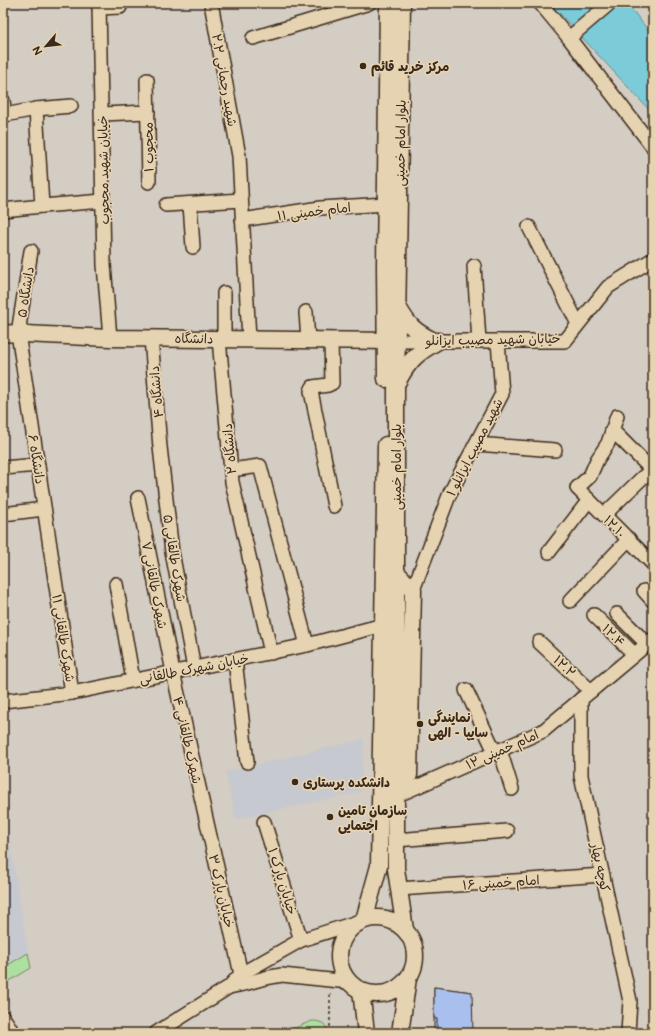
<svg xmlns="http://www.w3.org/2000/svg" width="656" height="1036" font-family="'Balsamiq Sans','Playpen Sans Arabic',sans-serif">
<rect width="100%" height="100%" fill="#d4cdc3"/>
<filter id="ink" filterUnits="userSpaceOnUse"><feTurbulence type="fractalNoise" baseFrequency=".025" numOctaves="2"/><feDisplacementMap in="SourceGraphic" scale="8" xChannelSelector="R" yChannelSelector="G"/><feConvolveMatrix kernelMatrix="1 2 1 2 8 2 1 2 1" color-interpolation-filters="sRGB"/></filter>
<g filter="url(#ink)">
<g fill="#c7c9d0">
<polygon points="364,739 361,792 236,819 225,772"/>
<polygon points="3,797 28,953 3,968"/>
</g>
<g fill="#addfa1" stroke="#748460">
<polygon points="28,953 31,968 3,985 3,968"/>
<path d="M 312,1021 C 322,1021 326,1024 329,1033 L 282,1033 Z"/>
</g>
<polygon fill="#7ccbd9" stroke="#628b8e" points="550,3 627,3 653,37 653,114"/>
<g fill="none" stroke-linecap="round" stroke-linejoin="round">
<defs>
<g id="minor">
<polyline points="99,3 104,265 110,338"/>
<polyline points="211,3 239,156 249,339"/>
<polyline points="540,3 569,38 653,147"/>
<polyline points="99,8 120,7"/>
<polyline points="253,38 369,3"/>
<polyline points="569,38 610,3"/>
<polyline points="147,80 149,182"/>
<polyline points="3,101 5,115 36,109 71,106"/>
<polyline points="102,114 148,112"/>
<polyline points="190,204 193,247"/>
<polyline points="166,205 241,200"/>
<polyline points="42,206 103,201"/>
<polyline points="3,210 42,206 36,109"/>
<polyline points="242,220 320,208 386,204"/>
<polyline points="529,227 578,324"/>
<polyline points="31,251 18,333 72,693"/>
<polyline points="474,266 479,341"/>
<polyline points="306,312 308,340"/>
<polyline points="151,338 160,447 172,552 194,668"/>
<polyline points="219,339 232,482 271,653"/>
<polyline points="224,339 224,293"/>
<polyline points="331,340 332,383 328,385 313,387 311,391 334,506"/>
<polyline points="397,341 565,341 608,287 653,259"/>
<polyline points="617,416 608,443 597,460 590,476 577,488 653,564"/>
<polyline points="612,430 652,470"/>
<polyline points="476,444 555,450"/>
<polyline points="3,468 38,465"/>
<polyline points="231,470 260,466 307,645"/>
<polyline points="138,498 173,672 241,974"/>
<polyline points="3,514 44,509"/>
<polyline points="604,515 642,478 653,469"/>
<polyline points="549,552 589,500"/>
<polyline points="116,584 133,680"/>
<polyline points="413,590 450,493 502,394 498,341"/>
<polyline points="644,591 653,601"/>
<polyline points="570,601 629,539"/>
<polyline points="617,614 647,644"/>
<polyline points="594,615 634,654"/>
<polyline points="539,642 591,691"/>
<polyline points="235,660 247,762"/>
<polyline points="466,690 495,752"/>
<polyline points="581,699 581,776 630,1001 628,1033"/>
<polyline points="3,701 72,693 307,645 383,625"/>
<polyline points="500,750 512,789"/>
<polyline points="396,796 543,731 653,639"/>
<polyline points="264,822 301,940"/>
<polyline points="396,840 507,831"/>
<polyline points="399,889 603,875"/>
<polyline points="229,987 244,984 265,978 282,975 349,982"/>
<polyline points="3,1017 13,1033"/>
<polyline points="156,1033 229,987 241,974 301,940 364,920"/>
</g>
<g id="major">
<polyline points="402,3 396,391 396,869 405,930"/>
<path d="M 398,307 C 408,325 414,331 432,340"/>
<polyline points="3,333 110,338 396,341"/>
<polyline points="386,379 385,267 388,3"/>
<path d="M 398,381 C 409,360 417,353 438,341"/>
<polyline points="396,796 409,775 413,590 397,573"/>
<circle cx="377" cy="956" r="38"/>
<polyline points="364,920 379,866 386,445"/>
<polyline points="361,990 366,1033"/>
<polyline points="400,1033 408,978"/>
</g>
</defs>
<use href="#minor" stroke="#3b2a1e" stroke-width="16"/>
<use href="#major" stroke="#3b2a1e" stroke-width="19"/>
<polyline stroke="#3b2a1e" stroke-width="1.5" stroke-dasharray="3 3" stroke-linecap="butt" points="330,1033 330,991"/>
<use href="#minor" stroke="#e6d3b1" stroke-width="13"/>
<use href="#major" stroke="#e6d3b1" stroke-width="16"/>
</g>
<polygon fill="#91a4cc" stroke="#3b2a1e" points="434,987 472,992 437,1033 434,1032"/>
<polygon fill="#a9bfed" stroke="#3b2a1e" points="434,987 472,992 473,1033 437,1033 437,1019 434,1018"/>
</g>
<g fill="#3b2a1e" stroke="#e6d3b1" stroke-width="1.5">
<circle cx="363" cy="66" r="4"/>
<circle cx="420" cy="724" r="4"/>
<circle cx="295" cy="782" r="4"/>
<circle cx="330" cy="817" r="4"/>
</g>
<g text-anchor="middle" stroke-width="3.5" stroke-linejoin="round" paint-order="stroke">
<g font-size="13" font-weight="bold" fill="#3b2a1e" stroke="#e6d3b1" text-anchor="start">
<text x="371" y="71">مرکز خرید قائم</text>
<text x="428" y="722">نمایندگی<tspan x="428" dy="15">سایپا - الهی</tspan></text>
<text x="303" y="787">دانشکده پرستاری</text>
<text x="338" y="815">سازمان تامین<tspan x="338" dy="15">اجتمایی</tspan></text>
</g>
<g font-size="13" fill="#3b2a1e" stroke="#e6d3b1">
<text transform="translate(225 80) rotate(80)" y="5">شهید رحمانی ۲.۲</text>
<text transform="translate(400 143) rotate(-89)" y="5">بلوار امام خمینی</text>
<text transform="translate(148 147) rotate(-91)" y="5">محجوب ۱</text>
<text transform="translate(103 170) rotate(-91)" y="5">خیابان شهید محجوب</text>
<text transform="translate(314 211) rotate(-7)" y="5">امام خمینی ۱۱</text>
<text transform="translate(25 292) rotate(-81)" y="5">دانشگاه ۵</text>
<text transform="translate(194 338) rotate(1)" y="5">دانشگاه</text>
<text transform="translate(493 339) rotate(-1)" y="5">خیابان شهید مصیب ایزانلو</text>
<text transform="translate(156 392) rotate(-95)" y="5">دانشگاه ۴</text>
<text transform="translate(474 447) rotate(-63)" y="5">شهید مصیب ایزانلو ۱</text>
<text transform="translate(229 449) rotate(-95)" y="5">دانشگاه ۲</text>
<text transform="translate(37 459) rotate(81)" y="5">دانشگاه ۶</text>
<text transform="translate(396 467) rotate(-90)" y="5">بلوار امام خمینی</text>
<text transform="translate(615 526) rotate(45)" y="5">۱۲.۱۰</text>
<text transform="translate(175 558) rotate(81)" y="5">شهرک طالقانی ۵</text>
<text transform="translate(155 585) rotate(79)" y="5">شهرک طالقانی ۷</text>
<text transform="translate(614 635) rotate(45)" y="5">۱۲.۴</text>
<text transform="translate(64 638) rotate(81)" y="5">شهرک طالقانی ۱۱</text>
<text transform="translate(565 666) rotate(44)" y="5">۱۲.۲</text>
<text transform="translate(194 668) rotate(-11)" y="5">خیابان شهرک طالقانی</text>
<text transform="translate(188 740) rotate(77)" y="5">شهرک طالقانی ۴</text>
<text transform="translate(502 749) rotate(-24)" y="5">امام خمینی ۱۲</text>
<text transform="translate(601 867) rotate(78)" y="5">کوچه بهار</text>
<text transform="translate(283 881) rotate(73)" y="5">خیابان پارک ۱</text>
<text transform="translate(501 882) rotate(-4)" y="5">امام خمینی ۱۶</text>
<text transform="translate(222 891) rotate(77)" y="5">خیابان پارک ۳</text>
</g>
</g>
<rect width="656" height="1036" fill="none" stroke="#e6d3b1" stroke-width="16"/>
<rect x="8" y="8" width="640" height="1020" fill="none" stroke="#3b2a1e" stroke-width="1.5" filter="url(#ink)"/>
<g transform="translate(46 46) rotate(242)" stroke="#e6d3b1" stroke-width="3" paint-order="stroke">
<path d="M0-3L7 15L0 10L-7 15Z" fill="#3b2a1e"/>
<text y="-6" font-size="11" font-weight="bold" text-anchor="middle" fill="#3b2a1e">N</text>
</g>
</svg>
